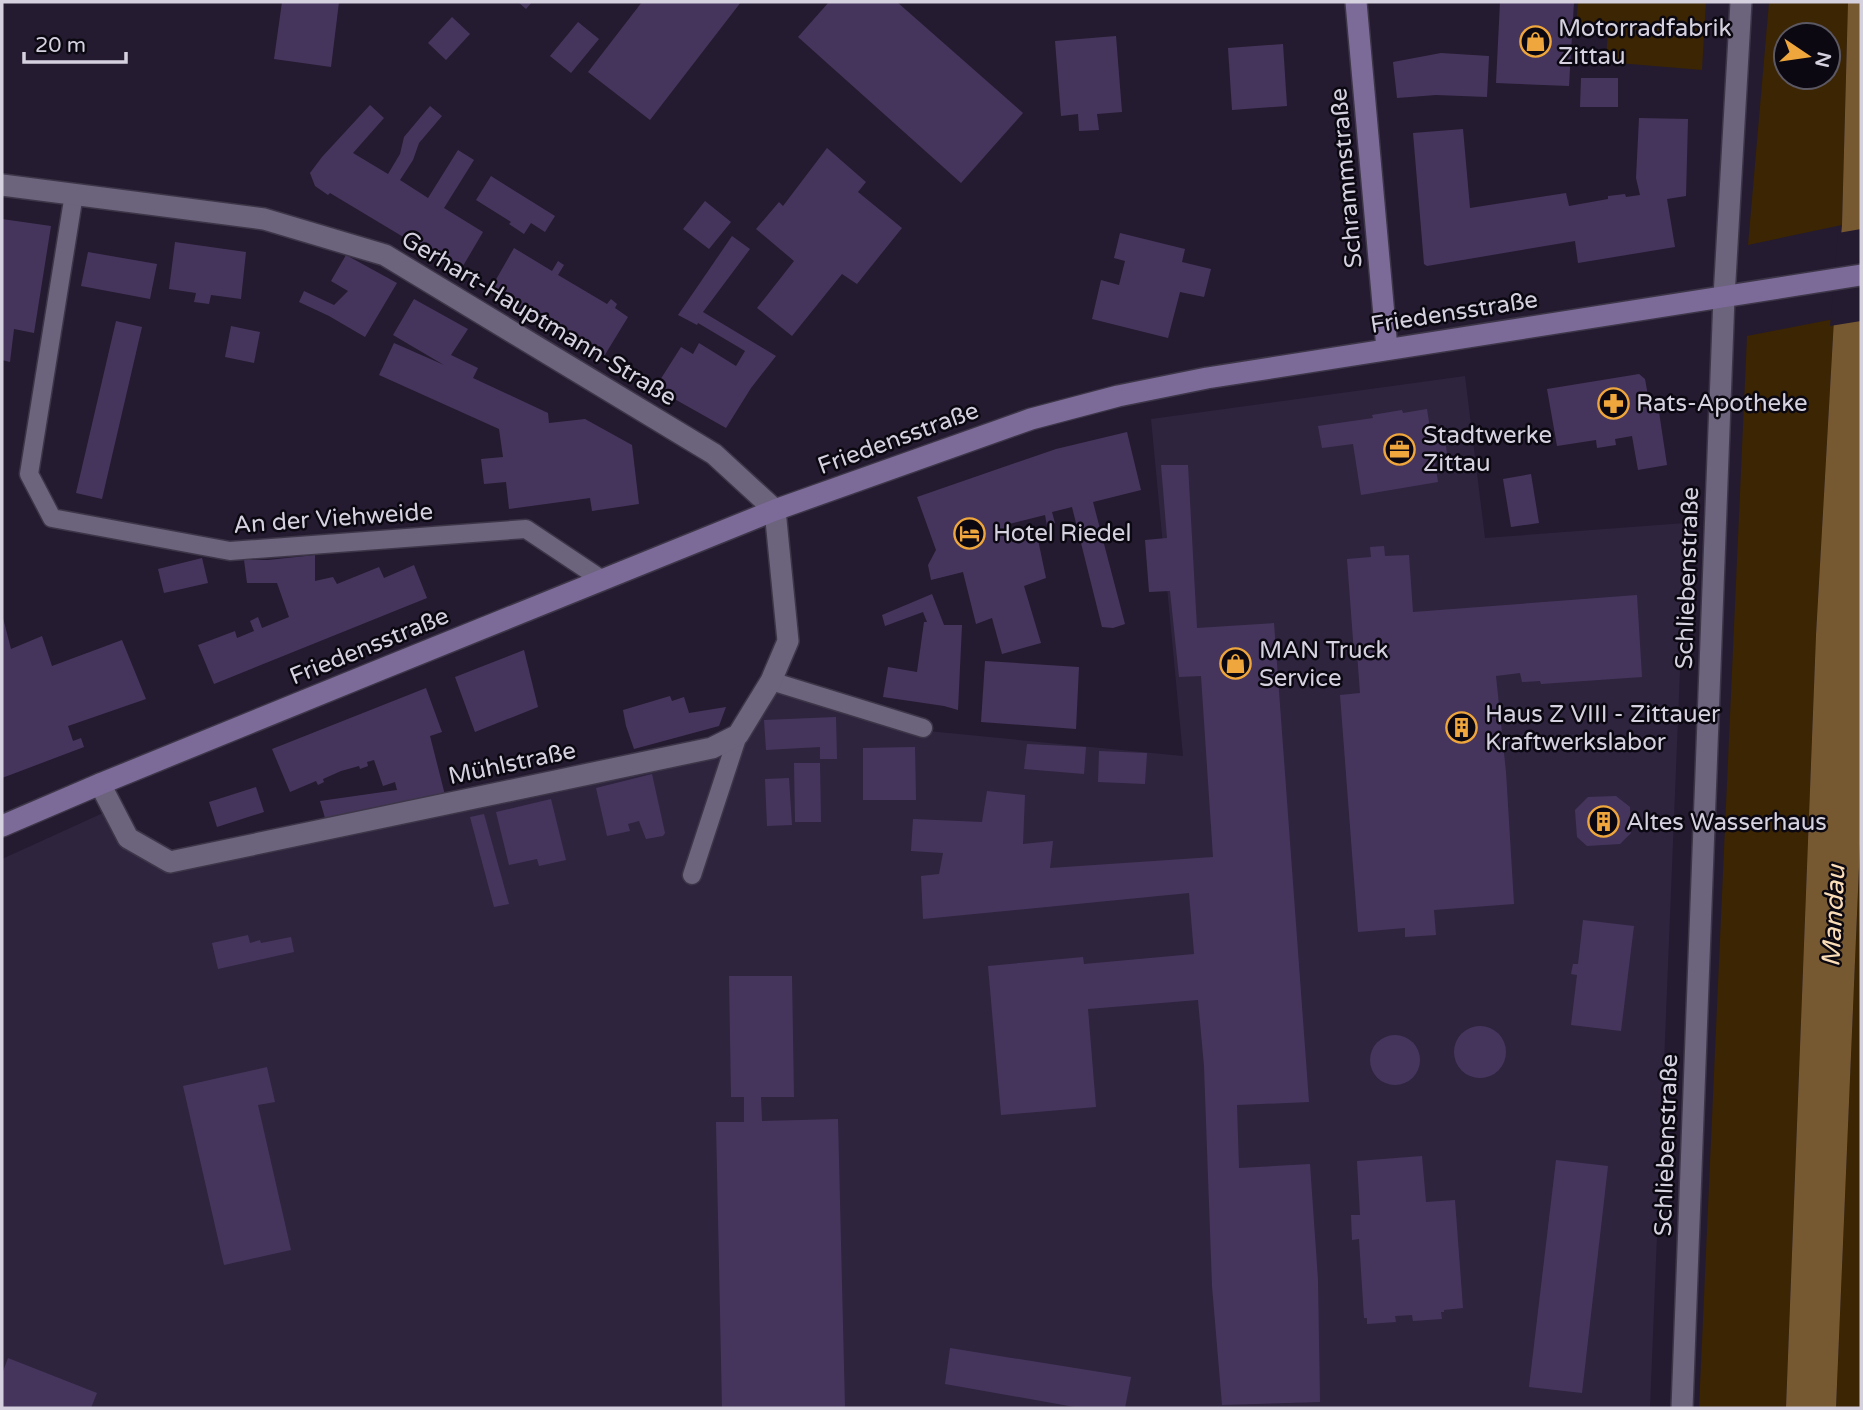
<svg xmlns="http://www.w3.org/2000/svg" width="1863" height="1410" font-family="'Varela Round',sans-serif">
<rect width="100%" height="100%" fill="#241b30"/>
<polygon fill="#2e243e" points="1465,376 1485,538 1686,523 1650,1408 2,1408 2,859 103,813 128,848 167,868 736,747 776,687 928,731 1183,756 1151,419"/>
<g fill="#3b2503" fill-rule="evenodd">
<polygon points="1578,2 1706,2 1702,70 1606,62 1608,27 1576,26"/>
<path d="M 1769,2 L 1848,2 L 1842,225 L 1748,245 ZM 1786,35 L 1828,35 L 1828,77 L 1786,77 Z"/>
<polygon points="1834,319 1816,635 1786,1408 1699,1408 1747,336"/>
<polygon points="1861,820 1861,1408 1836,1408"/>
</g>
<polygon fill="#775931" points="1848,2 1861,2 1861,820 1836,1408 1786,1408 1816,635 1834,319 1842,225"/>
<polygon fill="#241b30" points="1861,229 1861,321 1830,326 1838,233"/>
<g fill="#45355c">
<polygon points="282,2 339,2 331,67 274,59"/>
<polygon points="518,2 532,2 526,9"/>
<polygon points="642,2 741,2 650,120 588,72"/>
<polygon points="829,2 897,2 1023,113 961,183 798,37"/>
<polygon points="1500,2 1574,2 1569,86 1496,83"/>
<polygon points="452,17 470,34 446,60 428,43"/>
<polygon points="578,22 599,39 571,73 550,56"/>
<polygon points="1116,36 1122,112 1097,114 1099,130 1079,131 1078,114 1061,116 1055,41"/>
<polygon points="1283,44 1287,106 1232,110 1228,48"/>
<polygon points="1441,53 1489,56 1487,97 1436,95 1397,98 1393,62"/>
<polygon points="1581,78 1618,78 1618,107 1580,107"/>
<polygon points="370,105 384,118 353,153 388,174 400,154 404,137 430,106 442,116 419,143 413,160 400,180 428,198 458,150 474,160 444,208 483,232 460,271 330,193 328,195 315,186 310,173 322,157"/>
<polygon points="1639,118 1688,119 1686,196 1667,199 1675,247 1578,263 1575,241 1427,266 1424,264 1413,133 1463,129 1470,208 1566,193 1569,206 1608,199 1608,196 1625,194 1626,197 1640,195 1636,178"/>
<polygon points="827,148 866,182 858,192 902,228 857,284 842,274 792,336 757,308 794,261 756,229 779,202 783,206"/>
<polygon points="491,176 555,216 545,232 531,223 524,234 509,224 511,222 476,200"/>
<polygon points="705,201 731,222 709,249 683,229"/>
<polygon points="2,219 51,226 34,333 14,329 10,362 2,360"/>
<polygon points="1120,233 1185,249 1182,262 1211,269 1204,297 1180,292 1168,338 1092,319 1101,280 1119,285 1125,261 1114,258"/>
<polygon points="732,236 750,249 703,312 776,356 751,388 726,428 655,388 681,347 693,354 699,343 736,366 745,351 698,323 697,325 678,315"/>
<polygon points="175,242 246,252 241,299 211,295 209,304 194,302 196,293 169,289"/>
<polygon points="514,248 552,271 558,261 564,265 558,275 607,304 611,299 617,304 615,308 628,317 603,358 490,290"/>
<polygon points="88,252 157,264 150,299 81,286"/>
<polygon points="346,255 397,283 365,337 329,316 299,302 304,291 334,305 348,291 331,281"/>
<polygon points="414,299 468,329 451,355 478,368 473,378 548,413 549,423 585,419 632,445 639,504 592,511 590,498 509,509 506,482 484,484 481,459 503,457 499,429 379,375 394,343 444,365 393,335"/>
<polygon points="116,321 142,327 102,499 76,493"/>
<polygon points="231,326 260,332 254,363 225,357"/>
<polygon points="1639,374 1645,379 1651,413 1659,412 1667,465 1638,470 1632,436 1615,439 1616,445 1597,448 1596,440 1557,446 1547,389"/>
<polygon points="1427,409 1431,435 1444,434 1447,453 1434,456 1438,482 1361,495 1353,444 1322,448 1318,426 1373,418 1372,415 1402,410 1403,413"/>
<polygon points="1127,432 1141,490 1093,502 1125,624 1113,628 1102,627 1072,507 1052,512 1055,523 1047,526 1045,515 1005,525 1012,542 1037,535 1046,578 1024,586 1041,643 1002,654 992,618 976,624 963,572 931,580 928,565 936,550 917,497 1056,449"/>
<polygon points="1161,465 1188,465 1197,628 1274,623 1309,1102 1237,1105 1239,1168 1310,1164 1318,1280 1320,1402 1222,1405 1212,1286 1204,1066 1198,1000 1088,1009 1096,1107 1001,1115 988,966 1083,957 1084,964 1194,954 1189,893 923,919 921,876 939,874 943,853 911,851 913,819 982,822 987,791 1025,795 1023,844 1053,841 1050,868 1213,857 1201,676 1179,677 1170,591 1149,592 1145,540 1167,538"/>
<polygon points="1531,474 1539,523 1511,527 1503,479"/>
<polygon points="1384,546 1385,556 1409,555 1413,612 1637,595 1642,677 1541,684 1540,681 1522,682 1520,673 1496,676 1506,772 1514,904 1434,910 1436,935 1405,937 1405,928 1358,932 1340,695 1360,693 1357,653 1354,653 1347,559 1371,557 1370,547"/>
<polygon points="315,555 315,581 333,577 337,584 379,567 384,578 414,565 427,598 214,684 198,645 235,631 237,638 254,631 250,621 258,617 262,628 289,617 277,583 247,583 244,560 268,560"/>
<polygon points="202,558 208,583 164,593 158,569"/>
<polygon points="932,594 944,625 962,625 958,710 944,706 883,697 888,667 917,672 924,622 927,622 923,612 885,626 882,615"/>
<polygon points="2,614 11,649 42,636 52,666 122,640 146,699 68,726 73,741 81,738 84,747 2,778"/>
<polygon points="524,650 538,707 475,732 455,677"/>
<polygon points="985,661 1079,667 1076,729 981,722"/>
<polygon points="426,688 442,732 430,736 445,795 325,818 320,801 397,790 395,782 383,786 374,760 367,762 368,766 360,769 359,766 341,771 323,779 324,782 318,785 316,781 290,792 272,749"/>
<polygon points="670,696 672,701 684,697 689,713 726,707 719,726 634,749 626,726 623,710"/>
<polygon points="836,717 837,759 820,759 820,747 766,750 764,720"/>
<polygon points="1027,744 1086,747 1084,774 1024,769"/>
<polygon points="915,747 916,800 863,800 863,748"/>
<polygon points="1099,751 1147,753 1145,784 1098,782"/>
<polygon points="794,763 820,763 821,822 795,822"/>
<polygon points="652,774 665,833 663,836 646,839 639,821 628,824 630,831 607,836 596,788"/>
<polygon points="789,778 792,825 767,826 765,779"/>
<polygon points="256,787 264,812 217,827 209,802"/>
<polygon points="1616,796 1630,807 1631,833 1620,844 1587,846 1577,837 1575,810 1588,797"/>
<polygon points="551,799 566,860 539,866 537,859 509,865 496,812"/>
<polygon points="484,814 509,904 494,907 470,817"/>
<polygon points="1583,920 1634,926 1621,1031 1571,1025 1577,975 1571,974 1573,964 1578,964"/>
<polygon points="248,935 250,943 260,940 261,943 291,937 294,952 218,969 212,943"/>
<polygon points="729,976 792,976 794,1097 761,1097 762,1121 838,1119 845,1408 722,1408 716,1122 744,1122 744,1097 731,1097"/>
<circle cx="1480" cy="1052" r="26"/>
<circle cx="1395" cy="1060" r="25"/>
<polygon points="267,1067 275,1102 258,1105 291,1250 224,1265 183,1086"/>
<polygon points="1422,1156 1426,1202 1455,1200 1463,1308 1444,1310 1444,1312 1441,1312 1442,1319 1413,1321 1412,1315 1395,1316 1396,1322 1367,1324 1367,1318 1364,1318 1359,1239 1352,1240 1351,1215 1360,1215 1357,1161"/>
<polygon points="1556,1160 1608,1166 1582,1393 1529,1387"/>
<polygon points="950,1348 1131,1377 1125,1408 1080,1408 945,1384"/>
<polygon points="8,1358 97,1393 91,1408 2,1408 2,1374"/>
</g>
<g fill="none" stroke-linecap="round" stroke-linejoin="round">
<defs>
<g id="lane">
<polyline points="74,194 29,474 52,518 230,551 526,529 601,579"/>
<polyline points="771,681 923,728"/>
<polyline points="692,875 738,735"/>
</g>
<g id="street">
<polyline points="2,185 264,219 385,255 714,454 775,510 788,641 771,681 738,735 712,748 170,862 128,838 100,784"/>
<polyline points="1682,1408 1724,297 1741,2"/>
</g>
<g id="secondary">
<polyline points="1356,2 1387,349"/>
<polyline points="2,826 100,784 377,671 775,510 1031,419 1118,396 1207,378 1861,275"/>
</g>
</defs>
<use href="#lane" stroke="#3d3648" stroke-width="21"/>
<use href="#street" stroke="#3d3648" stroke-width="24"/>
<use href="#secondary" stroke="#3d3648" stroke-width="24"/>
<use href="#lane" stroke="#6c637c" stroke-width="18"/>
<use href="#street" stroke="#6c637c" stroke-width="21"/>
<use href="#secondary" stroke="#7c6a98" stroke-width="21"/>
</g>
<defs>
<symbol id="shop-ring" viewBox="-11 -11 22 22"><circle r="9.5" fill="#0b0811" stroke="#efa73d" stroke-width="1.5"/><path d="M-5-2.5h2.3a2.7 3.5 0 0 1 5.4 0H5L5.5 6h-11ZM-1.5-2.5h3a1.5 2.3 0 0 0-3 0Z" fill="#efa73d"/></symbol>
<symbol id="pharmacy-ring" viewBox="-11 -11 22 22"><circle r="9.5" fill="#0b0811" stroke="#efa73d" stroke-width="1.5"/><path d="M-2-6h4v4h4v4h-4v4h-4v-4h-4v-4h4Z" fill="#efa73d"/></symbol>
<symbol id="office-ring" viewBox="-11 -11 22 22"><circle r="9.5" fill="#0b0811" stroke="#efa73d" stroke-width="1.5"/><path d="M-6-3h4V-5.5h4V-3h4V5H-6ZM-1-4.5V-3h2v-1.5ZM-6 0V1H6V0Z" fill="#efa73d"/></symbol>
<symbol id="hotel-ring" viewBox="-11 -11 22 22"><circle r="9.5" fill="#0b0811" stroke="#efa73d" stroke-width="1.5"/><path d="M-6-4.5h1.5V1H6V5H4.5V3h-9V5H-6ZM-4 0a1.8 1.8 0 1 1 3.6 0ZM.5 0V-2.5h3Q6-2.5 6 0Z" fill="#efa73d"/></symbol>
<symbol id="building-ring" viewBox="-11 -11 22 22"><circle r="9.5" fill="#0b0811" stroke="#efa73d" stroke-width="1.5"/><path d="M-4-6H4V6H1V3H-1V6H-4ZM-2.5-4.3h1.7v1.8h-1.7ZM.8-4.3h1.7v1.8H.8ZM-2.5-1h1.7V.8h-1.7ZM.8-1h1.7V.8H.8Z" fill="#efa73d"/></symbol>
</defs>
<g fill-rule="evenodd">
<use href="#shop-ring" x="1518" y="24" width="35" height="35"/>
<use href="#pharmacy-ring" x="1596" y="386" width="35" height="35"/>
<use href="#office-ring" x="1382" y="432" width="35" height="35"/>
<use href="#hotel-ring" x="952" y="516" width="35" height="35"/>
<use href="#shop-ring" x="1218" y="646" width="35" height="35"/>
<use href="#building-ring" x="1444" y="710" width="35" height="35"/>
<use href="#building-ring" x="1586" y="804" width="35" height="35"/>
</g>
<g text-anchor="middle" stroke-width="5" stroke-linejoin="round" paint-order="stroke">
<g font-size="24" fill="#d6d1df" stroke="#0b0811" text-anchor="start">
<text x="1558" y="36">Motorradfabrik<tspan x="1558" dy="28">Zittau</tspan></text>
<text x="1636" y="411">Rats-Apotheke</text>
<text x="1423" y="443">Stadtwerke<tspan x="1423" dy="28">Zittau</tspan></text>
<text x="993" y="541">Hotel Riedel</text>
<text x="1259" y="658">MAN Truck<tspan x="1259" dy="28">Service</tspan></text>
<text x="1485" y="722">Haus Z VIII - Zittauer<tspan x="1485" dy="28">Kraftwerkslabor</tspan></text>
<text x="1626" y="830">Altes Wasserhaus</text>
</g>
<g font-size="24" fill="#d6d1df" stroke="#0b0811">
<text transform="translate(1346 178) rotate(-95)" y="8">Schrammstraße</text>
<text transform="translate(1454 312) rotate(-9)" y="8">Friedensstraße</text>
<text transform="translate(539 318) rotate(31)" y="8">Gerhart-Hauptmann-Straße</text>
<text transform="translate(898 438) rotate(-20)" y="8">Friedensstraße</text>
<text transform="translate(333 518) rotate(-4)" y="8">An der Viehweide</text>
<text transform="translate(1687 578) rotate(-88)" y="8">Schliebenstraße</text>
<text transform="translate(369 646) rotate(-22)" y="8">Friedensstraße</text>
<text transform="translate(512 763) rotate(-12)" y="8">Mühlstraße</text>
<text transform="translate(1666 1145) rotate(-88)" y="8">Schliebenstraße</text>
</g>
<g font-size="26" font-style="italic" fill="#fbddb8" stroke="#0b0811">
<text transform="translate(1833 916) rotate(-87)" y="9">Mandau</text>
</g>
</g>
<rect width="1863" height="1410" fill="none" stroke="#d6d1df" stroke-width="7"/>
<g transform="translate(1807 56) rotate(103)"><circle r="33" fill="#0b0811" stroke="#5c5863" stroke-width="2"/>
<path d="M0-5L12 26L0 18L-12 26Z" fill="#efa73d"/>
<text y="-10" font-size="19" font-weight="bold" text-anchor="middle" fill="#d6d1df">N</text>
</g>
<path d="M24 52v10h102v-10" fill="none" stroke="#d6d1df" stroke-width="3.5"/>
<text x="35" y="52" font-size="21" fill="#d6d1df" stroke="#0b0811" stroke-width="5" paint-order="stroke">20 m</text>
</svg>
